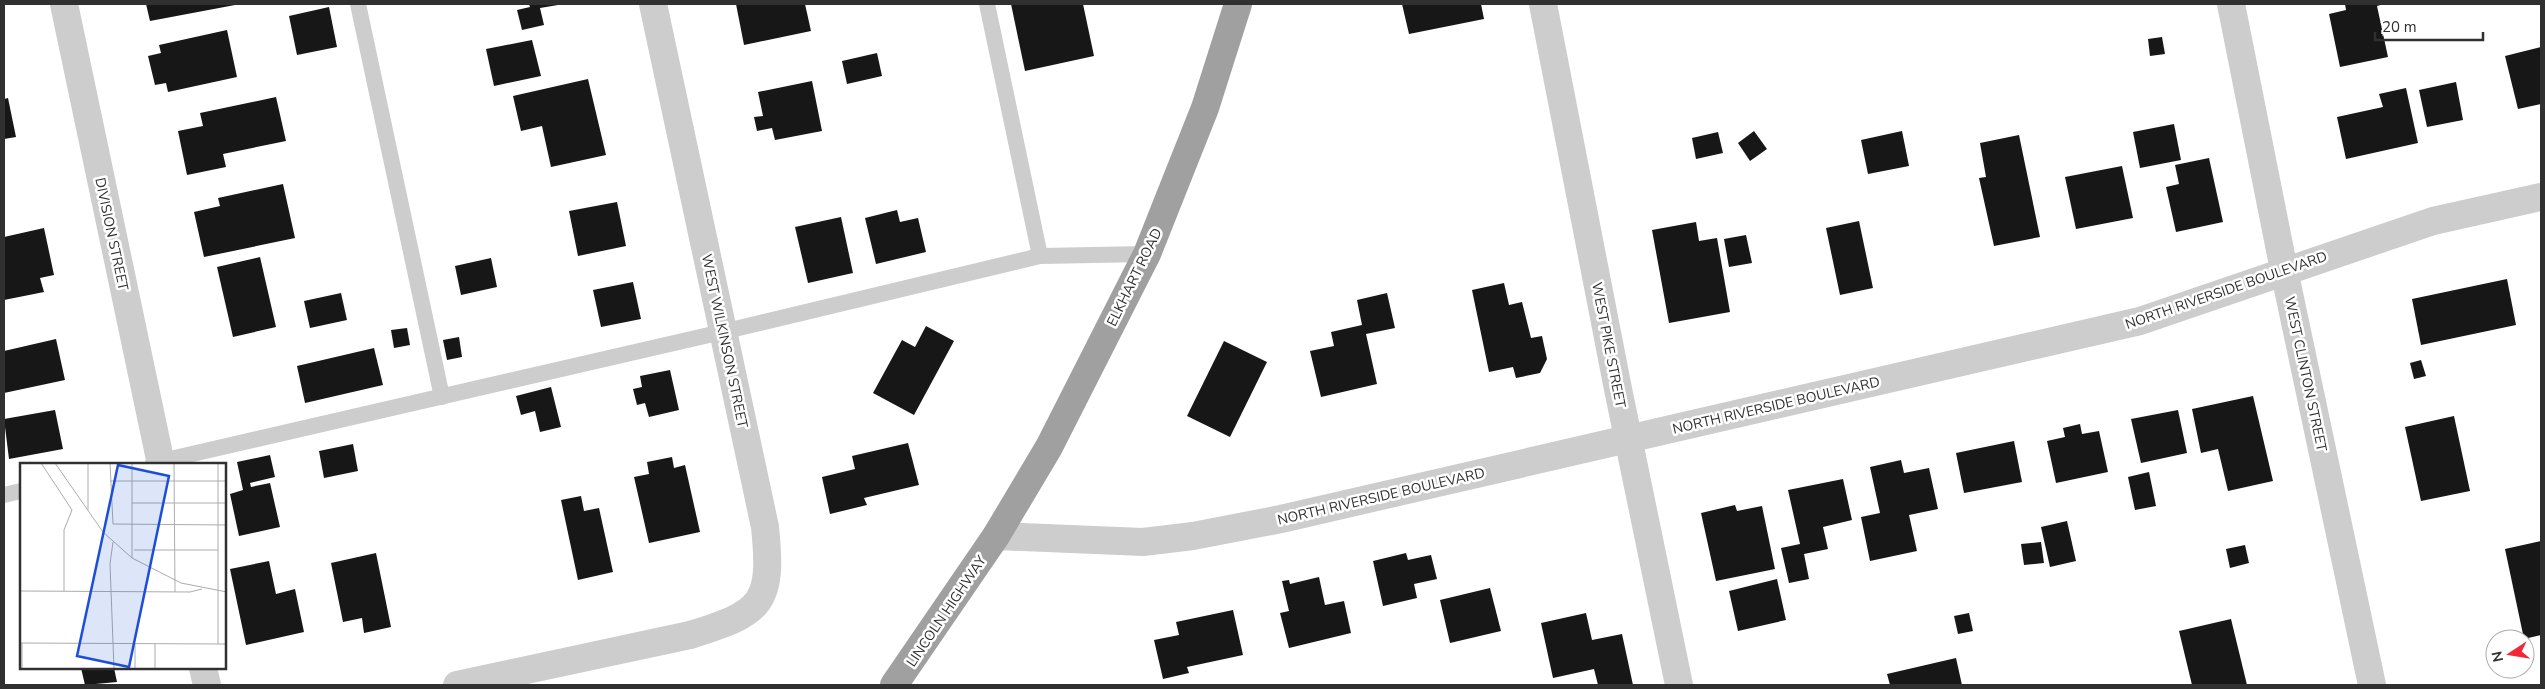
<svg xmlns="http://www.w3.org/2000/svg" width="2545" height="689" font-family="'Nunito Sans',sans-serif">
<rect width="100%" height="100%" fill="#fff"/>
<g fill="#171717">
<polygon points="146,4 235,4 235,5 150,21"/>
<polygon points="529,4 558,4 558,5 540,8 544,25 522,30 517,10 530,7"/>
<polygon points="736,4 805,4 811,31 744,45"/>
<polygon points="1011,4 1083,4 1094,56 1025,71"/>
<polygon points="1402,4 1481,4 1484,19 1409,34"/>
<polygon points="2345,4 2384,4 2377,6 2388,57 2340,67 2329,14 2346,10"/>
<polygon points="329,7 337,47 297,55 289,16"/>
<polygon points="227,30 237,77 168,92 166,83 155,85 148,56 161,53 159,45"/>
<polygon points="2162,37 2165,54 2150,56 2148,39"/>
<polygon points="532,40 541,76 494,86 486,49"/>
<polygon points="2541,47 2541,104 2518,109 2505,56"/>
<polygon points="877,53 882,76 847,84 842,61"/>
<polygon points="588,79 606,155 551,167 542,126 521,131 513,96"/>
<polygon points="812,81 822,131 775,140 772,128 757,131 754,117 763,116 758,92"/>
<polygon points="2456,82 2463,120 2427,127 2419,90"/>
<polygon points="2406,88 2418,143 2346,159 2337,117 2383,107 2379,94"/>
<polygon points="276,97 286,141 223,154 226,167 187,175 178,131 203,126 200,113"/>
<polygon points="8,98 16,137 4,139 4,99"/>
<polygon points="2174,124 2181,160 2140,168 2133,132"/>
<polygon points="1754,131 1767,149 1750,161 1738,143"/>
<polygon points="1902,131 1909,166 1868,174 1861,140"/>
<polygon points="1718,132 1723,153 1696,159 1692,138"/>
<polygon points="2019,135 2040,237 1994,246 1979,178 1986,177 1980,143"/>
<polygon points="2209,158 2223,222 2176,232 2166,187 2179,184 2175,165"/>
<polygon points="2122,166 2133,218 2076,229 2065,177"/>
<polygon points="283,184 295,238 204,257 194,212 220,206 218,198"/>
<polygon points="617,202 626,246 578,256 569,211"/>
<polygon points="897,210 900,222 918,218 926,252 876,264 865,218"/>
<polygon points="841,217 853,273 808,283 795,227"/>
<polygon points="1859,221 1873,288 1840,295 1826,228"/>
<polygon points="1696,222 1699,241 1717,238 1730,312 1669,323 1652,230"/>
<polygon points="44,228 54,275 40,278 44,292 4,300 4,237"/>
<polygon points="1746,235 1752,263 1729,267 1724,239"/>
<polygon points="260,257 276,327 233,337 217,267"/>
<polygon points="491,258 497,287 461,295 455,266"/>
<polygon points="2507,279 2516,325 2421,345 2412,299"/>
<polygon points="633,282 641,319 601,327 593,290"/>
<polygon points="1504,283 1509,305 1522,302 1531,338 1542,336 1547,359 1540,373 1516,378 1513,367 1489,372 1472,290"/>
<polygon points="341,293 347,320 310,328 304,301"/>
<polygon points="1387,293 1395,328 1366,334 1377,384 1321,397 1310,351 1334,346 1331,332 1362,325 1357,300"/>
<polygon points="926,326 954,341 914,415 873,393 902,340 915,347"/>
<polygon points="407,328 410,345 394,348 391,330"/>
<polygon points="459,337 462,357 447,360 443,340"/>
<polygon points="56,339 65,380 4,393 4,351"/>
<polygon points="1224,341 1267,362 1230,437 1187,416"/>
<polygon points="374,348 383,385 305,403 297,366"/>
<polygon points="2421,360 2426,376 2414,379 2410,363"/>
<polygon points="670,370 679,410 649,417 645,403 637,405 633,389 642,387 640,376"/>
<polygon points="551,387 561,427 540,432 535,411 521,415 516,396"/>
<polygon points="2253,396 2273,481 2228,491 2218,449 2201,453 2192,409"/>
<polygon points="55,410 63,449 9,459 4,419"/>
<polygon points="2178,410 2187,453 2141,463 2131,419"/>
<polygon points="2454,416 2470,491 2421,501 2405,427"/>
<polygon points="2080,424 2082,434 2099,431 2108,472 2056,483 2047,441 2065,437 2063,428"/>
<polygon points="2014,441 2022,482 1964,493 1956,453"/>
<polygon points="908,443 919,485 864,498 867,505 830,514 822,477 855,469 852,456"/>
<polygon points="353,444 358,471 324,478 319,451"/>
<polygon points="270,455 275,477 250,483 251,487 270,483 280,527 239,536 230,494 243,490 237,462"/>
<polygon points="672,457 674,468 685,465 700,532 649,543 634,477 649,474 647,462"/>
<polygon points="1901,460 1904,473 1929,468 1938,509 1909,515 1917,551 1870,561 1861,517 1880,513 1870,467"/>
<polygon points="2149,472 2156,506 2135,510 2128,477"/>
<polygon points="1843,479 1852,520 1823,527 1828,549 1804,554 1809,579 1789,583 1781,548 1800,544 1788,490"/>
<polygon points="581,496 584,511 599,508 613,572 578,580 561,500"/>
<polygon points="1735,505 1737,511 1762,506 1775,569 1716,581 1701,513"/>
<polygon points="2067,521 2076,561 2050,567 2041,527"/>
<polygon points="2541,541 2541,635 2524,639 2505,549"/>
<polygon points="2041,542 2044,563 2024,565 2021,544"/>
<polygon points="2245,545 2249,563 2230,568 2226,549"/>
<polygon points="376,553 391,627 364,633 362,618 343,622 331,563"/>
<polygon points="1406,553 1408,560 1431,555 1437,579 1414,584 1417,598 1383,606 1373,561"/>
<polygon points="269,561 276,594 295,589 304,632 246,645 230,569"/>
<polygon points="1319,577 1325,605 1344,601 1351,633 1289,648 1280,613 1289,611 1282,581 1289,580 1290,584"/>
<polygon points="1777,579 1786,620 1738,631 1729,591"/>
<polygon points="1490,588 1501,631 1450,643 1440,600"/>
<polygon points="1233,610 1243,655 1187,667 1189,673 1163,679 1154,640 1179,635 1176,622"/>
<polygon points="1586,613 1592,640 1622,634 1633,685 1598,685 1594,669 1553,678 1541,623"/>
<polygon points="1969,613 1973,631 1958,634 1954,616"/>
<polygon points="2231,619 2247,685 2192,685 2179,631"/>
<polygon points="1956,658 1962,685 1890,685 1887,674"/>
<polygon points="81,668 114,668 117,682 85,685"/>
</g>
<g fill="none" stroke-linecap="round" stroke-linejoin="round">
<g stroke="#cdcdcd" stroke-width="16">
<polyline points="358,4 442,397"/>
<polyline points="987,4 1040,256"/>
<polyline points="153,463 722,332 1040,256 1147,254"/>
<polyline points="4,495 21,491"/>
</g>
<g stroke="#cdcdcd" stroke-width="28">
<polyline points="64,4 161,464"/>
<polyline points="1543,4 1618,389 1679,685"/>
<polyline points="2231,4 2284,270 2372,685"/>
<polyline points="996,536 1143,542 1193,536 1281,519 2140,321 2433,221 2541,197"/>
<polyline points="203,668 207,685"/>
<path d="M 457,685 L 690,635 C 762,613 773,604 765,527 L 653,4"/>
</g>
<polyline stroke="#a0a0a0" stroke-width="28" points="894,685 996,536 1049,447 1147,254 1205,108 1238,4"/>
</g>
<g text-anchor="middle" stroke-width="5" stroke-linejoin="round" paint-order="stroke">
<g font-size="14" fill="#303030" stroke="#fff">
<text transform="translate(112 234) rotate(78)" y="5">DIVISION STREET</text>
<text transform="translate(1134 277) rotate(-64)" y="5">ELKHART ROAD</text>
<text transform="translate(2226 290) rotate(-19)" y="5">NORTH RIVERSIDE BOULEVARD</text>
<text transform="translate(725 341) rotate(78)" y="5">WEST WILKINSON STREET</text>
<text transform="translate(1609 345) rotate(79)" y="5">WEST PIKE STREET</text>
<text transform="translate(2306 374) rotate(78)" y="5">WEST CLINTON STREET</text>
<text transform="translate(1776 405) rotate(-13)" y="5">NORTH RIVERSIDE BOULEVARD</text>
<text transform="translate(1381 496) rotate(-13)" y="5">NORTH RIVERSIDE BOULEVARD</text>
<text transform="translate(946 611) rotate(-56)" y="5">LINCOLN HIGHWAY</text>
</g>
</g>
<g transform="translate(20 463)">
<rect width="206" height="206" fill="#fff"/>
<path fill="none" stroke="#acacac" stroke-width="1" d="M 21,0 L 52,47 L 44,67 L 44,128M 35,0 L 83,69 L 112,95 L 161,120 L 207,129M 68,0 L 68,47M 90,0 L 93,61 L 207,62M 154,0 L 155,129M 90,18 L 207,18M 112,40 L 207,40M 93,79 L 90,101 L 94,206M 114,87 L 198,87M 112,95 L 112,0M 0,128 L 170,129 L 182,126M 0,180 L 207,181M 2,180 L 2,206M 115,180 L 115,206M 135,181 L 135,206M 198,181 L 198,0"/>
<path fill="#1d4ed8" fill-opacity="0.15" stroke="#1d4ed8" stroke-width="2.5" d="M 98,2 L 149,13 L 109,204 L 57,193 Z"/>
<rect width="206" height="206" fill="none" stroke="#303030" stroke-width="2.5"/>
</g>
<rect width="2545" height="689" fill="none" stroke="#303030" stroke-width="10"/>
<g transform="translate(2510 654) rotate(258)"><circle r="24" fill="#ffffff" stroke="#acacac"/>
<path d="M0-4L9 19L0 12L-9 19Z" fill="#f32738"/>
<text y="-8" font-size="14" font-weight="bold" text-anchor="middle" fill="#303030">N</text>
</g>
<path d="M2375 32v8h108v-8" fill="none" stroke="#303030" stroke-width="2.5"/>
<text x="2382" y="32" font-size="15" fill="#303030" stroke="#ffffff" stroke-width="4" paint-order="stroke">20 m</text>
</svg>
